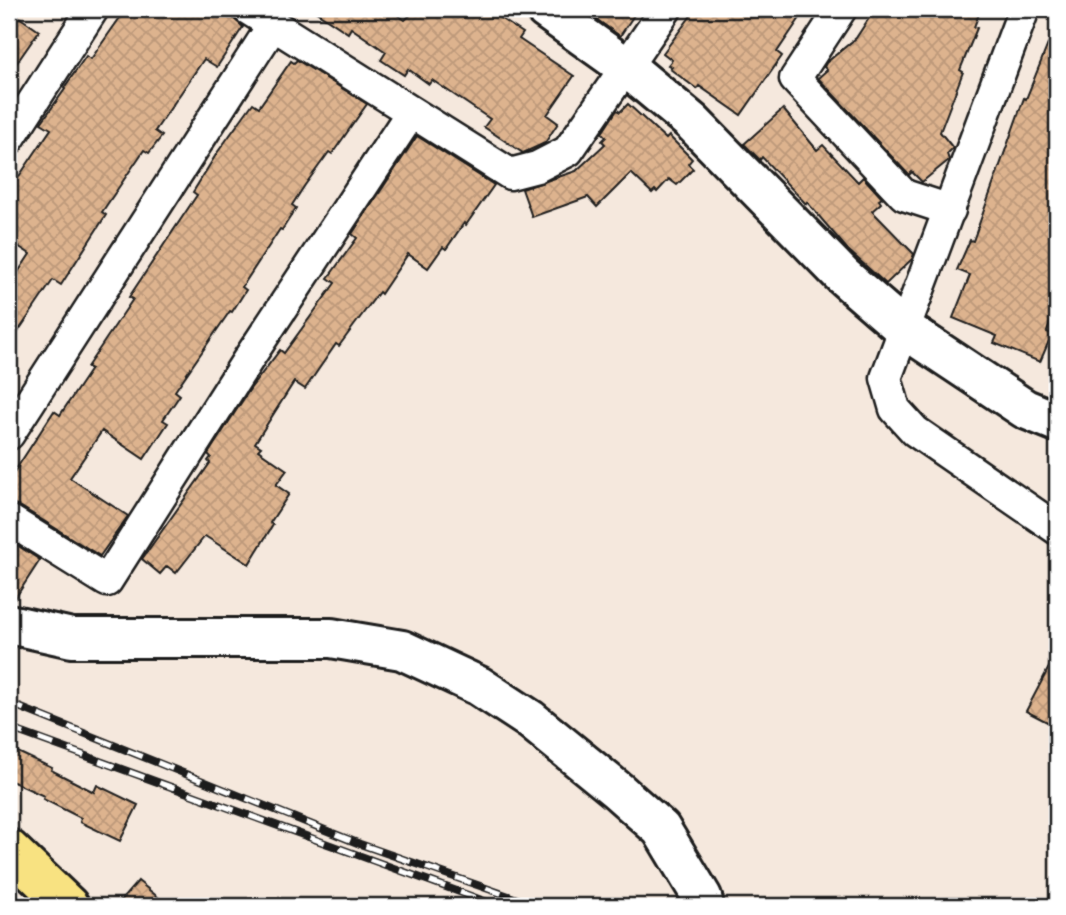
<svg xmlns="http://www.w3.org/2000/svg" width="1066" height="915" font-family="Itim,sans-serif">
<defs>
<pattern id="building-cross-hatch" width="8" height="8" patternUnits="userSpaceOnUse" patternTransform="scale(1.75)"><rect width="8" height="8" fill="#ddb38e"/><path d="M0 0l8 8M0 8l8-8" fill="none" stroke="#bd997a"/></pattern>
</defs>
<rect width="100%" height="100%" fill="#f5e8dd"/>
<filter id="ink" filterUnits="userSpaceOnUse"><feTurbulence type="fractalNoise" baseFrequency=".0143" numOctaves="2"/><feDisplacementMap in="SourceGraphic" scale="14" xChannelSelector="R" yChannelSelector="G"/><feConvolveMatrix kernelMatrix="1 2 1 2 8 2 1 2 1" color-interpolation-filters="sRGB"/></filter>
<g filter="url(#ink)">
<g fill="url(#building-cross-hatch)" stroke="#1c1c1c" stroke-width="2">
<polygon points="126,9 231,9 233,18 243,27 217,67 204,59 155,131 162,136 149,153 144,150 102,212 106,215 61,285 53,280 9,345 9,286 30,254 9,240 9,191 51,129 41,123 65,89 64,88 86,56 91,59"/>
<polygon points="312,9 388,9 405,20 417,9 486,9 523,33 519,39 574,76 547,115 558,123 545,143 523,153 484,127 490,119 432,80 429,84 408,69 404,75 381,60 386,52 351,28 348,33"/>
<polygon points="582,9 638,9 620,36"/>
<polygon points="696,9 806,9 777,52 782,56 741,115 699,86 697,89 670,69 672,67 668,65 672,60 663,53"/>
<polygon points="875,9 981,9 974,27 977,28 960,70 963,72 940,132 953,148 947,154 949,160 922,182 912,172 909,175 818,78 827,70 824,67 826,63 856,38"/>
<polygon points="9,10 39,31 9,74"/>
<polygon points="1056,24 1057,302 1047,332 1052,334 1040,362 994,343 997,336 953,318 970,275 957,270 970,240 973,241 1024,98 1026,99"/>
<polygon points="297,60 367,104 332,154 329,152 305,185 292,205 296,208 282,230 280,229 242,287 246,290 232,312 230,311 175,391 180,395 163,420 168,423 144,459 102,431 70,478 128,516 100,556 18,505 9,503 9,480 54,411 60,415 91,369 87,367 133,299 129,297 197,195 193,192 217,153 253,103 259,107 291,61 294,63"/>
<polygon points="628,104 666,139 669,136 692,159 688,164 693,169 677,185 669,179 657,192 655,190 652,193 631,173 597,207 588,197 532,217 522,189 576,171 605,144 602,141 606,137 602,133 617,110 620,112"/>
<polygon points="783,109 817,150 823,145 858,182 863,177 882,198 879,200 881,203 872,211 914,254 912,259 886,284 848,250 807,202 806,204 762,157 760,160 744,144"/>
<polygon points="417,136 494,185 466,225 464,223 446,249 443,247 428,268 408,254 381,294 379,292 339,346 336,344 305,389 294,382 255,443 261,447 258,450 287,470 276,485 289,494 270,523 273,525 249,564 205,536 176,573 167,566 160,574 142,559 210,463 208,461 211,457 208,454 250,389 280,350 284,353 335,283 328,278 357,238 352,234"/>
<polygon points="9,540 40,560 12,603 9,603"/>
<polygon points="1057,652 1057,727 1026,711"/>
<polygon points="9,748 52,768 51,770 94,792 97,785 138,805 120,841 80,822 81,818 43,799 44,796 9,780"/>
<polygon points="138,881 169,906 116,906"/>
</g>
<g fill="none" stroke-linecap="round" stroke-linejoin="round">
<defs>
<g id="street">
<polyline points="248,9 510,174 537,167 568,151 666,9"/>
<polyline points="841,9 795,79 904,195 950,210"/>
<polyline points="1024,9 886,378 895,409 915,431 1057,529"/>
<polyline points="9,139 93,9"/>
<polyline points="9,434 273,25"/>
<polyline points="9,520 107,581 249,358 411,113"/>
</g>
<g id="secondary">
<polyline points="545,9 626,67 692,122 843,276 903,328 1025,409 1057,422"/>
<polyline points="9,624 72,638 331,638 402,650 479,686 531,720 617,790 661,829 702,897 704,906"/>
</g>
<polyline id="highway" points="9,849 69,906"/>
</defs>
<use href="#street" stroke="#1c1c1c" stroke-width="35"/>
<use href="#secondary" stroke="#1c1c1c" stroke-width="44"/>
<use href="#highway" stroke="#1c1c1c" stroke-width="44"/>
<use href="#street" stroke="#fff" stroke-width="30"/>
<use href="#secondary" stroke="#fff" stroke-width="38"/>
<use href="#highway" stroke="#f8e281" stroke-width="38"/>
<defs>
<g id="rail">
<polyline points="9,703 360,844 537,906"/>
<polyline points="9,728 498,906"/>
</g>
</defs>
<use href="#rail" stroke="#1c1c1c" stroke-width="8"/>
<use href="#rail" stroke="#fff" stroke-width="5" stroke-dasharray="16" stroke-linecap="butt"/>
</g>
</g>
<rect width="1066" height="915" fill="none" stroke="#fff" stroke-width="35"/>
<rect x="18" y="18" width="1031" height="880" fill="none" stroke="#1c1c1c" stroke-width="2.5" filter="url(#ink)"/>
</svg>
